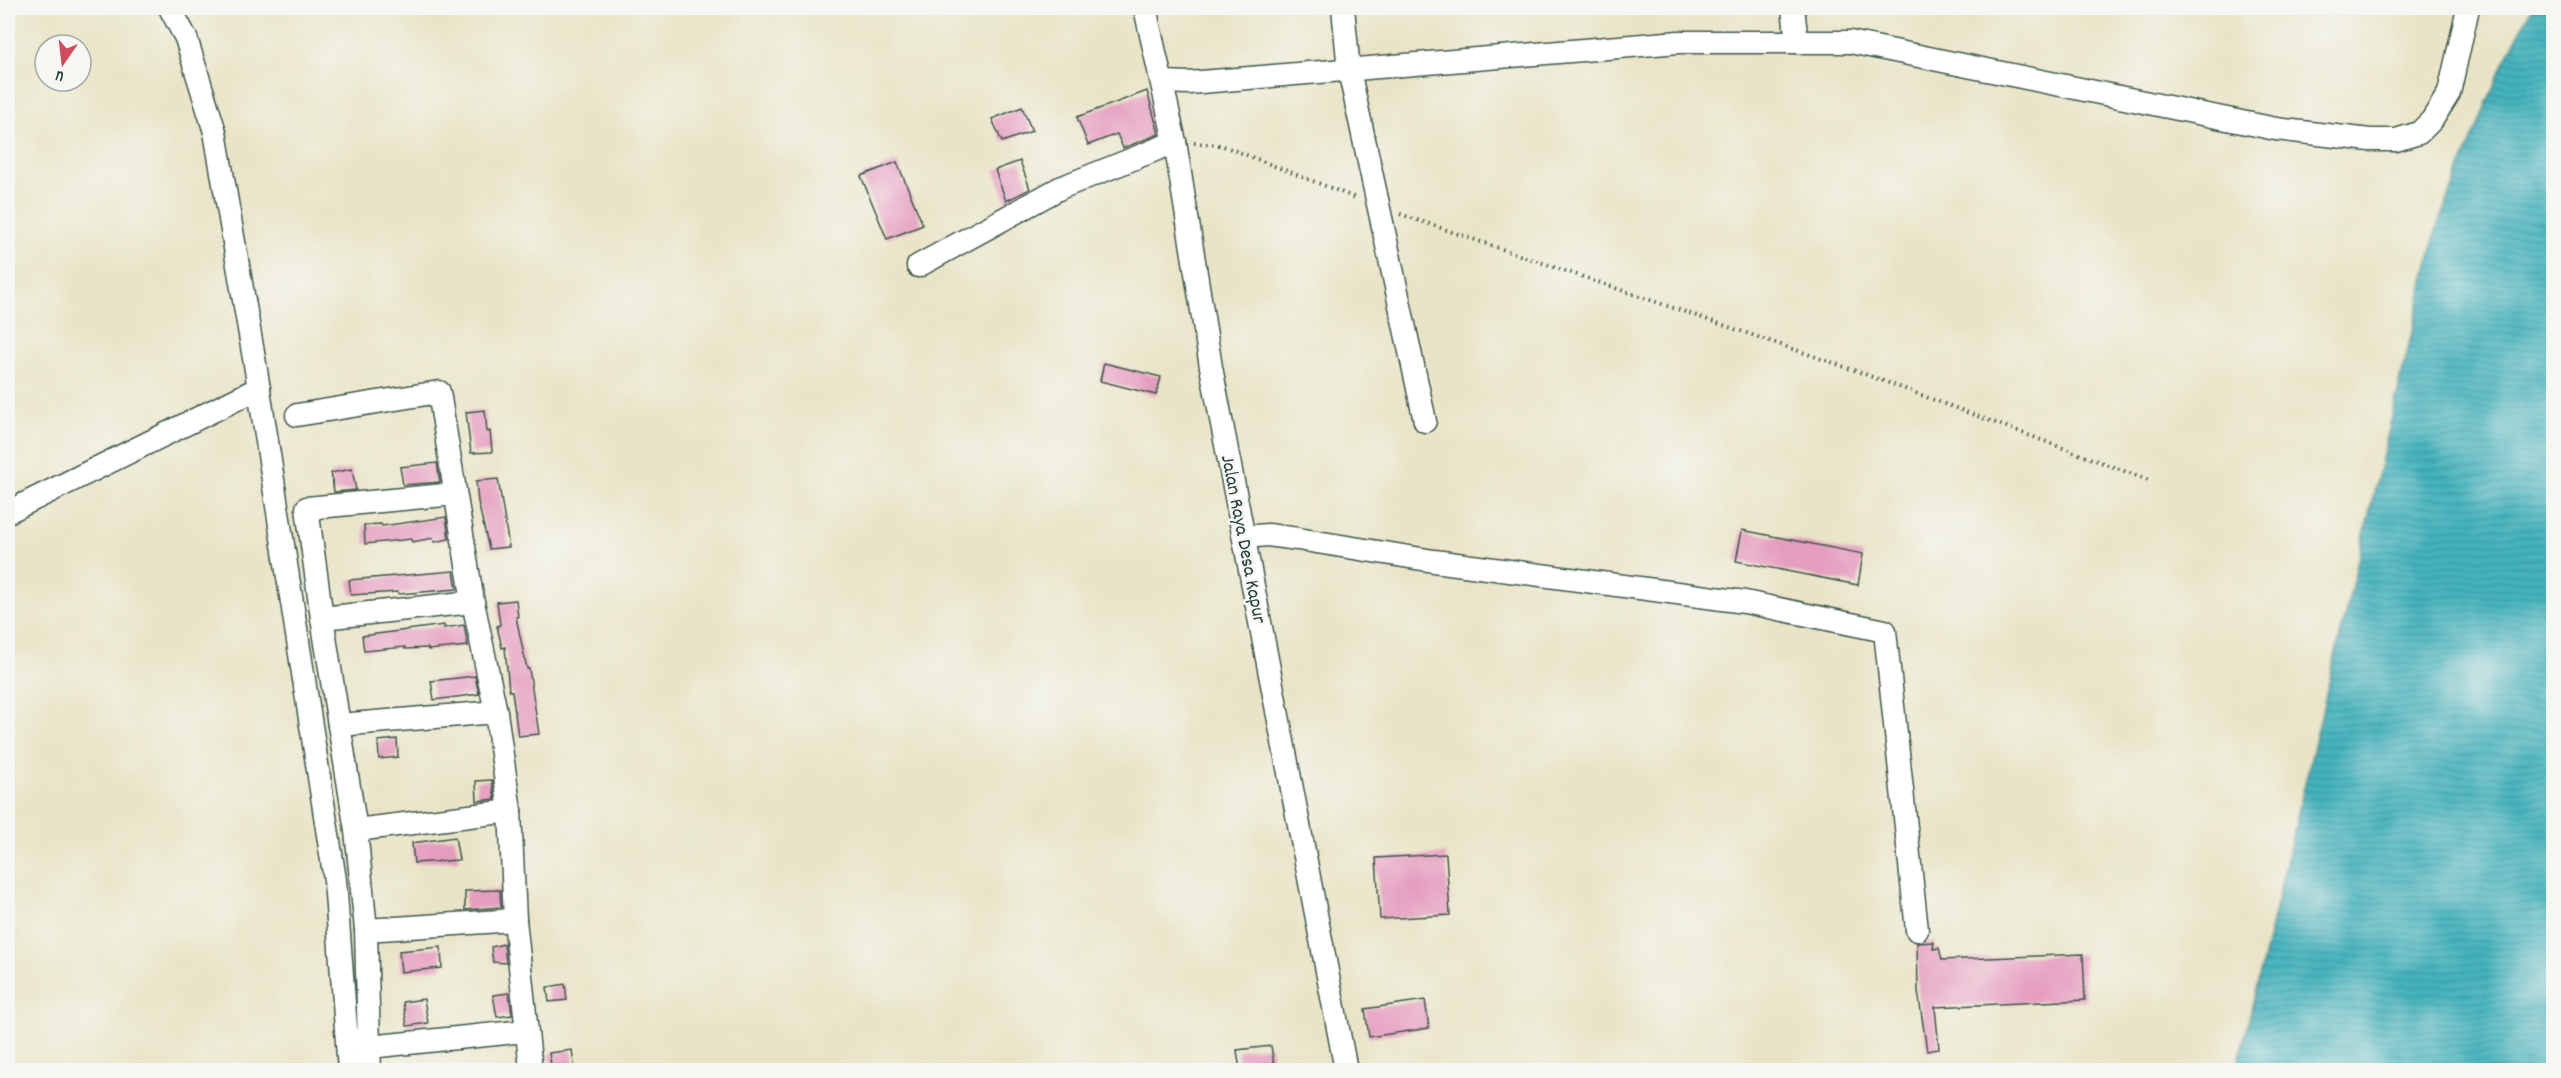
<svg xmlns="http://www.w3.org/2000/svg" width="2561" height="1078" font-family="Dekko,sans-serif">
<defs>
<pattern id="water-rules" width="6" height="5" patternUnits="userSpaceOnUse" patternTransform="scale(1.5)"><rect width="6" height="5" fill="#45b4be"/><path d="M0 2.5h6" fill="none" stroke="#39949b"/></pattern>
</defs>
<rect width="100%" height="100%" fill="#f6f6f2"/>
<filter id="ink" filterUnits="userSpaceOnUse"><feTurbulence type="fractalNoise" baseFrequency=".0167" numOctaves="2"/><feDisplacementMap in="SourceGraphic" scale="12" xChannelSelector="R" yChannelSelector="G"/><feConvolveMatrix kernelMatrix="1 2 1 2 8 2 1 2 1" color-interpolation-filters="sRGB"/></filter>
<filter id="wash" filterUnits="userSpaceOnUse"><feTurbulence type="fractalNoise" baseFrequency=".008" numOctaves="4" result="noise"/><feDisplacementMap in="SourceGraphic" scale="24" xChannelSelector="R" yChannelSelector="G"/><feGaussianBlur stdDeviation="1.35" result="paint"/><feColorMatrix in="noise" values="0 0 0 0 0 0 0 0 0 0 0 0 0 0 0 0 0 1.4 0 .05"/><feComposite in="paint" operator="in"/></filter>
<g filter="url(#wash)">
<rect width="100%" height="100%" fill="#e9e4c6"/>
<polygon fill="url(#water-rules)" stroke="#327879" stroke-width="1.5" points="2532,8 2554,8 2553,1070 2237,1070 2437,227 2498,75"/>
<g id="blocks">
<g fill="#e59dbf">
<polygon points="1147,91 1159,134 1123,148 1117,134 1088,145 1077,117"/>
<polygon points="1022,107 1032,131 1002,142 992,119"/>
<polygon points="1020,161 1030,189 1006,201 995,170"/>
<polygon points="897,162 923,225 887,239 861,176"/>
<polygon points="1104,363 1161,377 1156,395 1100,381"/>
<polygon points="485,410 487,432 490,431 492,452 471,453 466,412"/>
<polygon points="437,463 440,482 403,485 400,467"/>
<polygon points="352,469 356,490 334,492 331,473"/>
<polygon points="498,479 509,547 489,549 478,502 476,481"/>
<polygon points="446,517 449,539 434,542 433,538 412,542 411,539 365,544 364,525 381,524 382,526"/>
<polygon points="1742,530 1863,554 1858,585 1736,561"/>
<polygon points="454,571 457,589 399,594 398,592 351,595 349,580"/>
<polygon points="516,600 518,617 516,617 527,669 529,669 539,734 518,736 512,691 509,691 505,647 502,648 497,626 500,625 497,602"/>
<polygon points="444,625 444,628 464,625 468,646 428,650 428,648 405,649 405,647 364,651 362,636"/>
<polygon points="475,676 479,694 434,700 431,681"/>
<polygon points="397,739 398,757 379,759 378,741"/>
<polygon points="492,780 495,799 477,801 476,781"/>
<polygon points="455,837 459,860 414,863 412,843"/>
<polygon points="1446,854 1450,915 1380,919 1376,858"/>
<polygon points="500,890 501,907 465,910 465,891"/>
<polygon points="1934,942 1933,949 1939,948 1942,960 2083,954 2085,1000 1935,1007 1939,1049 1927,1051 1918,991 1917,943"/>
<polygon points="504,944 506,963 493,962 491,947"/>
<polygon points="441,947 442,968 401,972 399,951"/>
<polygon points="565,984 567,1000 549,1002 547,987"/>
<polygon points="509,993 512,1015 497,1017 493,995"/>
<polygon points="424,999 428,1023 407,1026 403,1002"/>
<polygon points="1425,1000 1429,1028 1369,1037 1365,1009"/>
<polygon points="1271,1046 1275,1071 1240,1071 1237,1050"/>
<polygon points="572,1050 575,1071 552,1071 549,1053"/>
</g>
</g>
</g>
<g filter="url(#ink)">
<use href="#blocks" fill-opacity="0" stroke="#3d564a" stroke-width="1.5"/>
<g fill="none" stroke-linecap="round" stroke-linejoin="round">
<defs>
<g id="minor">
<polyline points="170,8 186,38 215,132 255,364 335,880 349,1070"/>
<polyline points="1145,8 1175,142 1211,367 1346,1070"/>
<polyline points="1343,8 1349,70 1425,421"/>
<polyline points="1793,8 1797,42"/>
<polyline points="1162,82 1189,83 1679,42 1850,42 2276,129 2370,140 2396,140 2419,133 2432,120 2449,93 2468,8"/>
<polyline points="918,266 1060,188 1175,142"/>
<polyline points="297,415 439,392 473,602 496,712 510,811 515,920 531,1070"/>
<polyline points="8,512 259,388"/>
<polyline points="1244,537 1268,535 1298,539 1434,561 1745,602 1885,631 1917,930"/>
<polyline points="473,602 322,618 339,725 496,712"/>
<polyline points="322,618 307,508 455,494"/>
<polyline points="339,725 356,830"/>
<polyline points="366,930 356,830 510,811"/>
<polyline points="369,1047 366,930 515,920"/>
<polyline points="370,1070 369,1047 526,1031"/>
</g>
</defs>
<use href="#minor" stroke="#3d564a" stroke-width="25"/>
<g stroke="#3d564a" stroke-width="4" stroke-dasharray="1.5 4.5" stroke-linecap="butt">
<polyline points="1194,143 1221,145 1356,198"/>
<polyline points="1400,214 1854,370 2151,481"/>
</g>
<use href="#minor" stroke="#fff" stroke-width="22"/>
</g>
</g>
<g text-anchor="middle" stroke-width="5" stroke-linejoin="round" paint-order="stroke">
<g font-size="20" fill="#1f3d34" stroke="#f6f6f2">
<text transform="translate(1245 539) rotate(79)" y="7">Jalan Raya Desa Kapur</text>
</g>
</g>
<rect width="2561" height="1078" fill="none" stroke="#f6f6f2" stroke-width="30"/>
<g transform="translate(63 63) rotate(194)"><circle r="28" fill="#f6f6f2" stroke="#a0aca6" stroke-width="1.5"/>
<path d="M0-4.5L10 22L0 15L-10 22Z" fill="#d1495b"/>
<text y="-9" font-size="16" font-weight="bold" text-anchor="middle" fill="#1f3d34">U</text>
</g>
</svg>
